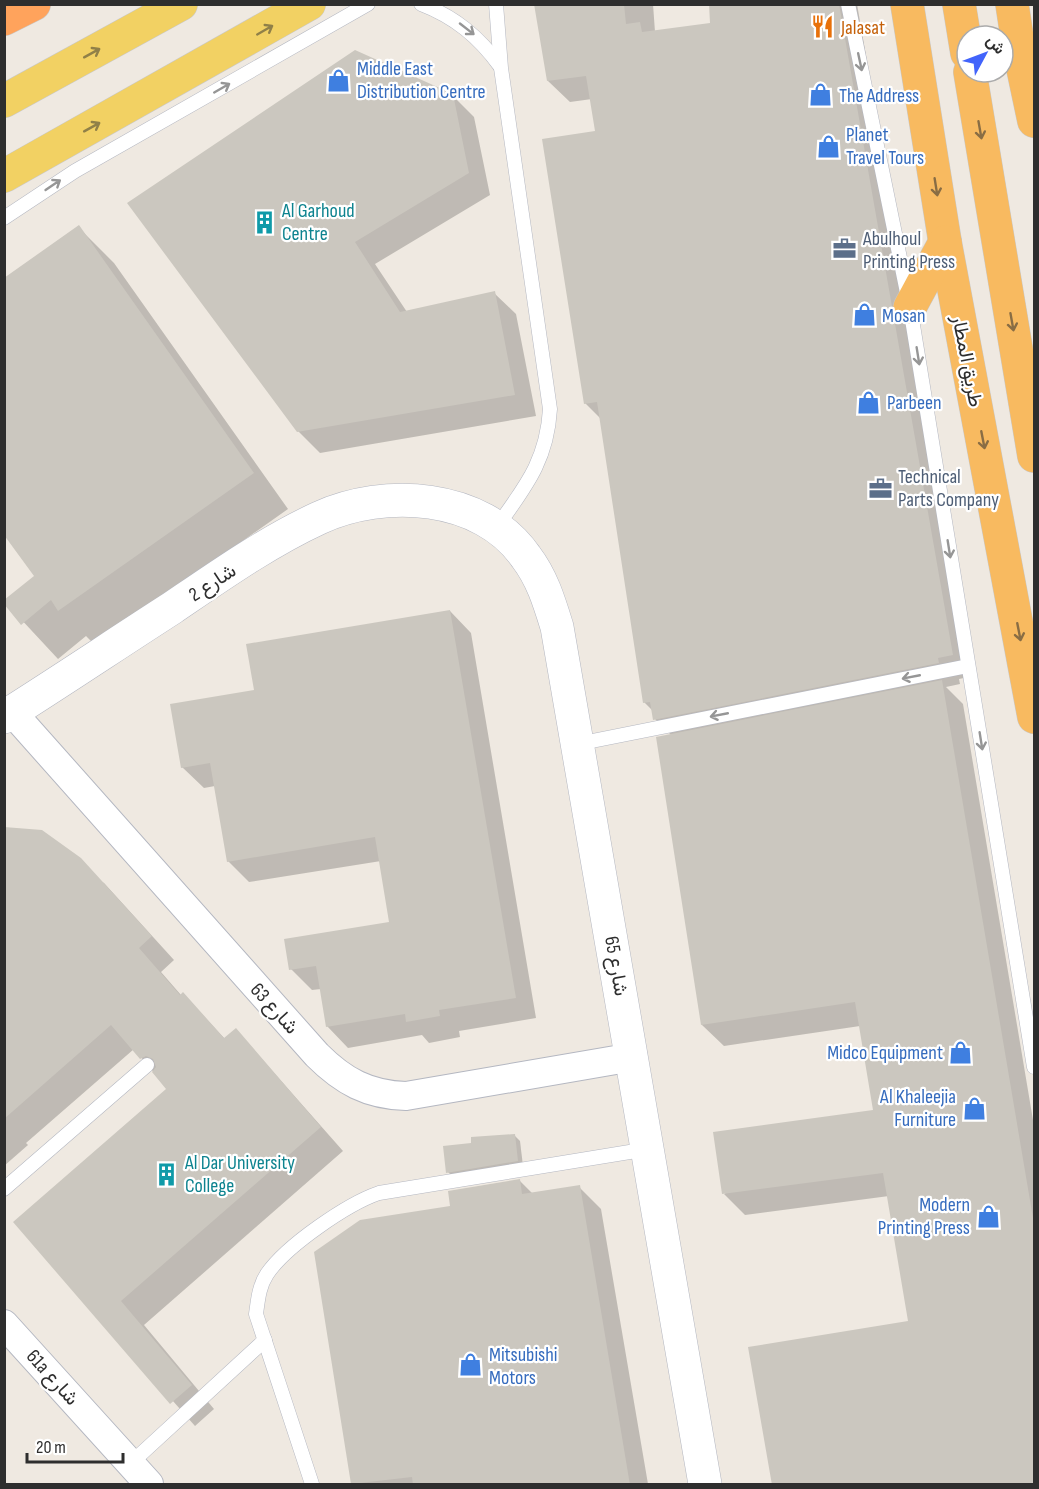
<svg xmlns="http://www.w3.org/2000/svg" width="1039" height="1489" font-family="'Sofia Sans Condensed',Vazirmatn,sans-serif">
<rect width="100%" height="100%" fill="#efe9e1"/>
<g fill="#0003">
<polygon points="536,4 653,4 655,32 712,24 710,4 857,4 974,676 959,679 960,684 946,687 963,704 1034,1126 1034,1484 910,1322 889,1196 745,1215 724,1194 875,1112 860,1026 724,1046 702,1025 672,736 655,719 653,711 644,702 601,419 585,403 597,132 592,99 570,102 548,81"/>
<polygon points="452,95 474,117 490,195 375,264 407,312 494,293 516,314 536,416 320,453 298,431 129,203"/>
<polygon points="78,227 114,263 288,509 95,645 86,636 58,659 5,602 36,576"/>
<polygon points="450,611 471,633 536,1018 459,1031 460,1037 429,1043 422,1035 348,1048 327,1026 321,989 312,990 291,969 391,923 381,861 249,882 228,861 215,786 204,788 182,767 256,691"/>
<polygon points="4,829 104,883 174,960 161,972 181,995 183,994 225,1039 236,1030 343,1151 144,1325 214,1409 195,1426 15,1222 168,1089 134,1049 26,1143 28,1145 4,1166"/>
<polygon points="514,1135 520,1141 523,1166 453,1177 448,1172"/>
<polygon points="520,1181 533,1194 579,1187 601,1209 648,1484 354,1484 452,1207"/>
</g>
<g fill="#cbc7bf">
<polygon points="534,4 624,4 626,24 640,22 642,32 710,23 709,4 839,4 953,655 938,658 939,663 653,720 650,702 643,703 597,402 584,404 542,139 595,131 586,76 547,81"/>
<polygon points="355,50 453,94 469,173 355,242 400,312 495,291 515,395 297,432 127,203"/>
<polygon points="79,225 254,473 58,611 51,600 21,625 4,604 4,600 34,576 4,535 4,278"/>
<polygon points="450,610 516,998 439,1010 440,1016 406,1022 405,1014 326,1027 316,966 289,970 284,939 389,922 375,837 227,862 210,763 181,768 170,704 254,690 246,644"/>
<polygon points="942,680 1035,1230 1035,1485 772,1485 748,1347 908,1321 883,1173 722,1194 713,1132 873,1110 855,1002 701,1025 656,737"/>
<polygon points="4,827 42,830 81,858 152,936 139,948 180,995 183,992 224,1038 236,1028 321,1127 121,1301 192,1385 170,1404 13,1222 166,1089 152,1072 156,1067 153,1059 146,1056 140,1059 111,1025 4,1119"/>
<polygon points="515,1134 518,1161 446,1173 443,1146 471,1143 471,1137"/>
<polygon points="520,1179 522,1194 580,1185 630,1485 413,1485 412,1477 351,1484 314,1252 360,1220 450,1206 448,1191"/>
</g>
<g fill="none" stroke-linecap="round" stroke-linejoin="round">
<defs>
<g id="service">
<path d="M 421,4 C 455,17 479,37 500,66"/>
<path d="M 496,4 L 501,68 L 550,409 C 547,461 525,487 496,528"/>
<polyline points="848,4 910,307 1034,1067"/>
<polyline points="4,218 75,171 368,4"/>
<polyline points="577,744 968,666"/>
<polyline points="4,1189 147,1065"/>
<polyline points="130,1464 265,1340"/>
<path d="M 312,1484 L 256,1314 C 258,1300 259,1286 267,1274 C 286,1246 347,1204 379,1193 L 648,1149"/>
</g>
<g id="minor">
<path d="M 12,712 L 317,1055 C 343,1081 368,1095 406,1096 L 633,1057"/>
<polyline points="4,1324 149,1484"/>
</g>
<path id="tertiary" d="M 4,717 C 61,681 116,644 172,608 C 219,576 267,542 319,518 C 384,488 482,493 526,557 C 542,578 549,601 557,627 L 705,1484"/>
<g id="primary">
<polyline points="4,101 181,4"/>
<polyline points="4,176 309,4"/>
</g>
<g id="trunk">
<polyline points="907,4 945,242 1034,717"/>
<polyline points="959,4 967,53"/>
<polyline points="1012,4 1019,50 1034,121"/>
<polyline points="970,72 1034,456"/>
<polyline points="910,307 945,242"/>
</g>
<polyline id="motorway" points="4,19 34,4"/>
</defs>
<use href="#service" stroke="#b4b7c1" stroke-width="15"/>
<use href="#minor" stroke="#b4b7c1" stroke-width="30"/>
<use href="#tertiary" stroke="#b4b7c1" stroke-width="34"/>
<use href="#primary" stroke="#c9c9c9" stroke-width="34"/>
<use href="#trunk" stroke="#c9c9c9" stroke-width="34"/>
<use href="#motorway" stroke="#c9c9c9" stroke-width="34"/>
<use href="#service" stroke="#fff" stroke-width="14"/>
<use href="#minor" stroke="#fff" stroke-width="28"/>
<use href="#tertiary" stroke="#fff" stroke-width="33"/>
<use href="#primary" stroke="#f2d163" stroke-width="33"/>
<use href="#trunk" stroke="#f8ba60" stroke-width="33"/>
<use href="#motorway" stroke="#ffa35c" stroke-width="33"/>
</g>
<defs><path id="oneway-shaft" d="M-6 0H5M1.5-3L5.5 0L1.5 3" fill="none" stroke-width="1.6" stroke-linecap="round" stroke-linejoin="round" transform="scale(1.5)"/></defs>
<g stroke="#969696">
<use href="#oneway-shaft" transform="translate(467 29) rotate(38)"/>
<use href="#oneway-shaft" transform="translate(860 62) rotate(78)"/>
<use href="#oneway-shaft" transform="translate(222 88) rotate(-30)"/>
<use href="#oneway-shaft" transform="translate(53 185) rotate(-34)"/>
<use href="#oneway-shaft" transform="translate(918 356) rotate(81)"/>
<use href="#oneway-shaft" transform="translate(949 549) rotate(81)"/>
<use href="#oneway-shaft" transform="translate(911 677) rotate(169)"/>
<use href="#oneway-shaft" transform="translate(719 715) rotate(169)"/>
<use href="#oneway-shaft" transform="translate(981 741) rotate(81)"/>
</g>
<g stroke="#908048">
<use href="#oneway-shaft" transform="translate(265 30) rotate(-30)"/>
<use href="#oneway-shaft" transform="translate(92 53) rotate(-29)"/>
<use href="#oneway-shaft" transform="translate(92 127) rotate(-29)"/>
</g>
<g stroke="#896d44">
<use href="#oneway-shaft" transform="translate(980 130) rotate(80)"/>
<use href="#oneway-shaft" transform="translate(936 187) rotate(81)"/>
<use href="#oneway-shaft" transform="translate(1012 322) rotate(80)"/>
<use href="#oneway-shaft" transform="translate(983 440) rotate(79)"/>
<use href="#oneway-shaft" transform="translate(1019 632) rotate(79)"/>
</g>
<defs>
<symbol id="restaurant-bare" viewBox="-9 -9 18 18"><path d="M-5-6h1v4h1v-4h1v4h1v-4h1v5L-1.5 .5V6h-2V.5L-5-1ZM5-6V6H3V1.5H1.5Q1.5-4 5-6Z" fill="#e8710a" stroke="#fff" stroke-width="2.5" paint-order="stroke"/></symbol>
<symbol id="shop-bare" viewBox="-9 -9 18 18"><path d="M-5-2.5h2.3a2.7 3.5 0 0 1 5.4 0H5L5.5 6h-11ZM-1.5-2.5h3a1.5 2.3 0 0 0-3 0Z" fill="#3f7fe0" stroke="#fff" stroke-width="2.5" paint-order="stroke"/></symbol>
<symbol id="building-bare" viewBox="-9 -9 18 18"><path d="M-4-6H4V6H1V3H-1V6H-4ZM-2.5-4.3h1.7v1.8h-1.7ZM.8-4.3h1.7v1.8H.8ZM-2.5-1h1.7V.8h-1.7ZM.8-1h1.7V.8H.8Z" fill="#0f9aa8" stroke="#fff" stroke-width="2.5" paint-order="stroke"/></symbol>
<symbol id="office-bare" viewBox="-9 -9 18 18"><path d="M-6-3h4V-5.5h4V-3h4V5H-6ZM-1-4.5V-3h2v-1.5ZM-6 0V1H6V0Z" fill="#5c6f8a" stroke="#fff" stroke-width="2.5" paint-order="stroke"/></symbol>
</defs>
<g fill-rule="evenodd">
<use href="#restaurant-bare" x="806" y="10" width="33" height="33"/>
<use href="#shop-bare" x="322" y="64" width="33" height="33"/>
<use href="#shop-bare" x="804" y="78" width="33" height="33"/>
<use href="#shop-bare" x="812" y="130" width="33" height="33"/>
<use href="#building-bare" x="248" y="206" width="33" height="33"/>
<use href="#office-bare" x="828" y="232" width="33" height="33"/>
<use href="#shop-bare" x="848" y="298" width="33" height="33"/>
<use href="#shop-bare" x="852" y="386" width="33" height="33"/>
<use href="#office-bare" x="864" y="472" width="33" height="33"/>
<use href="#shop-bare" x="944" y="1036" width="33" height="33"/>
<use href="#shop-bare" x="958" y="1092" width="33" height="33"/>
<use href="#building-bare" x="150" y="1158" width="33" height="33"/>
<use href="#shop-bare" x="972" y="1200" width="33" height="33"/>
<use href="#shop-bare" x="454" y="1348" width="33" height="33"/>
</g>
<g text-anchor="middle" stroke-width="4.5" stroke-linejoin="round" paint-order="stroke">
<g font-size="20" fill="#c56008" stroke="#fff" text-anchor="start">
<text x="841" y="34">Jalasat</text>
</g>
<g font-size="20" fill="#366cbe" stroke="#fff" text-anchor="start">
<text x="357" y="75">Middle East<tspan x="357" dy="23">Distribution Centre</tspan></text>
<text x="839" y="102">The Address</text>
<text x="846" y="141">Planet<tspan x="846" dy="23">Travel Tours</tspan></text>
<text x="882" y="322">Mosan</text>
<text x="887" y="409">Parbeen</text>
<text x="943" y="1059" text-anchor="end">Midco Equipment</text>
<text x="956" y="1103" text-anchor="end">Al Khaleejia<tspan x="956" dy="23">Furniture</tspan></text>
<text x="970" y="1211" text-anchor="end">Modern<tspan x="970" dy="23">Printing Press</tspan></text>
<text x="489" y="1361">Mitsubishi<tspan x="489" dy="23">Motors</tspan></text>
</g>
<g font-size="20" fill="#0d838f" stroke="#fff" text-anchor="start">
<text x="282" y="217">Al Garhoud<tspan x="282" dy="23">Centre</tspan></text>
<text x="185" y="1169">Al Dar University<tspan x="185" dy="23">College</tspan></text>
</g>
<g font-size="20" fill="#4e5e75" stroke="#fff" text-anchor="start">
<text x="863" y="245">Abulhoul<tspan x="863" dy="23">Printing Press</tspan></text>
<text x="898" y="483">Technical<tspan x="898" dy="23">Parts Company</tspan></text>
</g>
<g font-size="20" fill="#2e2e2e" stroke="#fff">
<text transform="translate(968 361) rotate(79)" y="7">طريق المطار</text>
<text transform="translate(212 582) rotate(-33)" y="7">شارع 2</text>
<text transform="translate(617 966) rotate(80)" y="7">شارع 65</text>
<text transform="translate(275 1008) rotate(48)" y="7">شارع 63</text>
<text transform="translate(53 1377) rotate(48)" y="7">61a شارع</text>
</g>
</g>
<rect width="1039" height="1489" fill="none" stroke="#2e2e2e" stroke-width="12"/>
<g transform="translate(985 54) rotate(49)"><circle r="28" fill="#ffffff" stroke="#ababab" stroke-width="1.5"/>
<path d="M0-4.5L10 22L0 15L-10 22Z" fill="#4264fb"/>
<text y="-9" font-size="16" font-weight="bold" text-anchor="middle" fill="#2e2e2e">ش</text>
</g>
<path d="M27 1453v9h96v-9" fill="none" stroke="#2e2e2e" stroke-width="3"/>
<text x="36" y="1453" font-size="18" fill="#2e2e2e" stroke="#ffffff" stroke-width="4.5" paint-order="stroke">20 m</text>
</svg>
